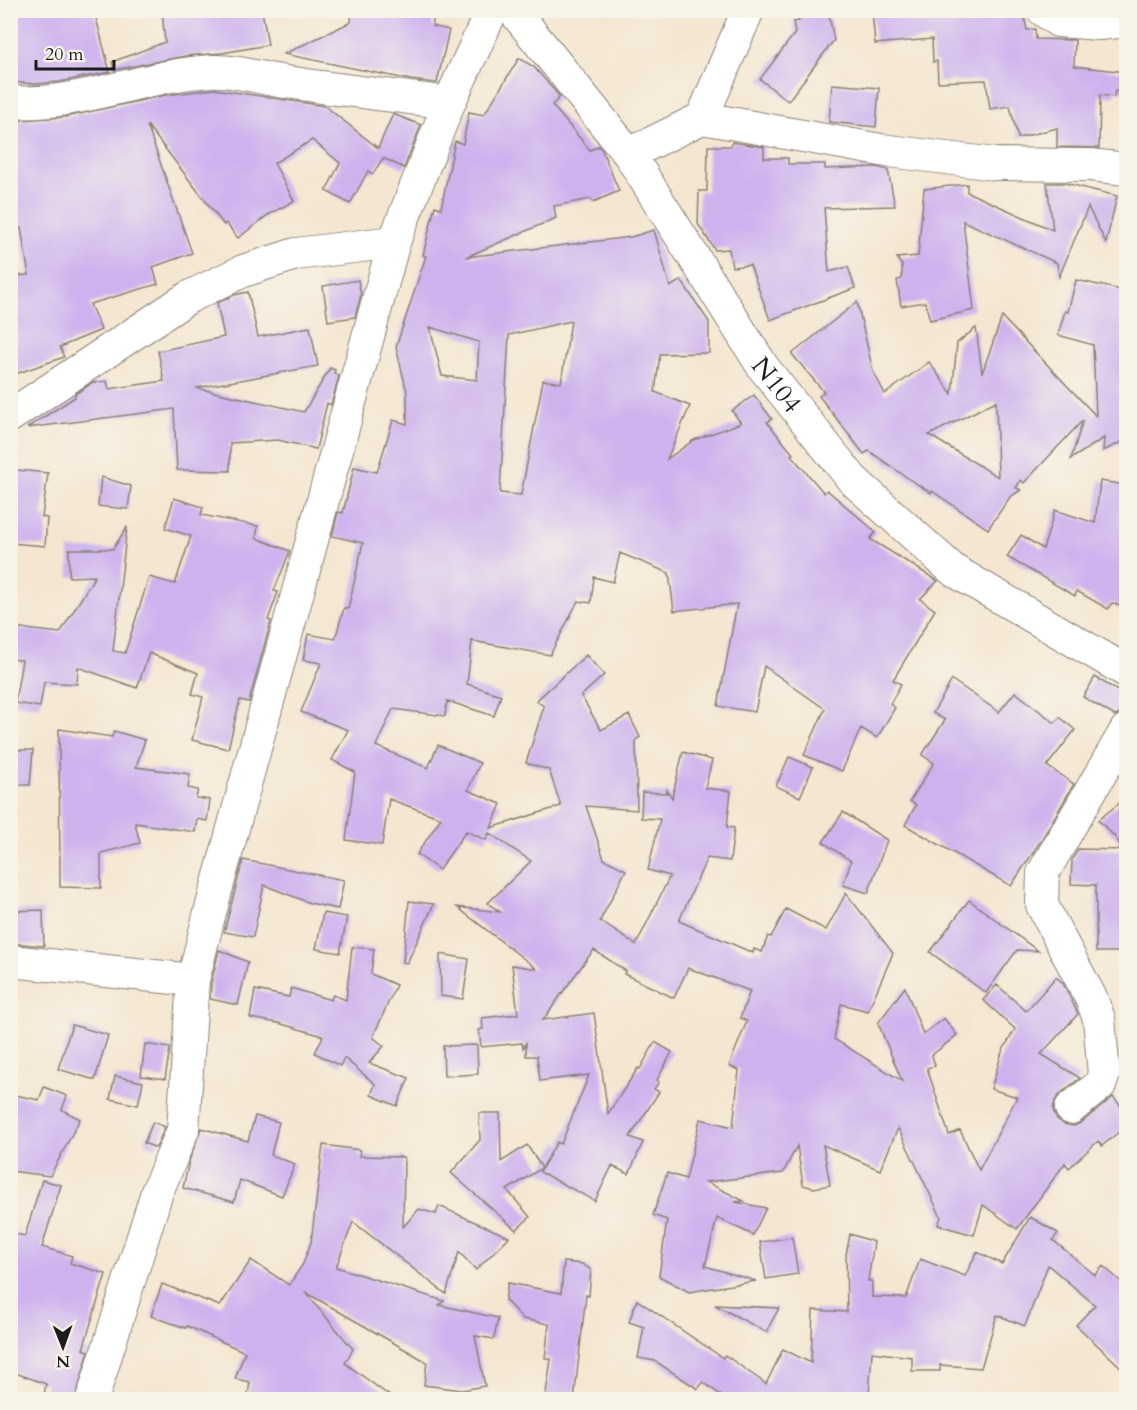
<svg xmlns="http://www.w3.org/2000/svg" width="1137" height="1410" font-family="Cardo,serif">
<rect width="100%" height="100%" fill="#f7f3e8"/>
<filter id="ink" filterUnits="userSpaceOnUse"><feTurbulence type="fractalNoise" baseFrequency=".0167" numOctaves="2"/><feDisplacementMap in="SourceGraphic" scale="12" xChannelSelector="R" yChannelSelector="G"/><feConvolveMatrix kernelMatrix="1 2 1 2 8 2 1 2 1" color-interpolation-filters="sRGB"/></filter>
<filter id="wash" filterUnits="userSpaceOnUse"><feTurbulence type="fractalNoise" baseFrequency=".008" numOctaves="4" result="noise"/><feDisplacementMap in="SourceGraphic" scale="24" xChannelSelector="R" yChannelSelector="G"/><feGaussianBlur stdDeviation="1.35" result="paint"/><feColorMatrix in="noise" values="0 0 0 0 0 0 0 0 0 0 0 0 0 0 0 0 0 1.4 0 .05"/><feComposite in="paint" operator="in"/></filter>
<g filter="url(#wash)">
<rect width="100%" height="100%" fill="#f4e6d0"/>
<g id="blocks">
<g fill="#cdb2ee" fill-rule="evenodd">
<polygon points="10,10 94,10 110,72 59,82 35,84 10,82"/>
<polygon points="162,10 262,10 268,45 222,53 185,56 114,70 112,62 165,42"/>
<polygon points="352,10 435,10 432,26 449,30 437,83 411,80 284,54 351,22"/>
<polygon points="795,10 828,10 834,40 788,101 760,79 795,33 793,22 799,21"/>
<polygon points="872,10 1023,10 1027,30 1035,29 1036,39 1075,40 1074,66 1126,72 1126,92 1115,91 1114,97 1100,95 1099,148 1057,147 1057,128 1018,138 1010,106 990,109 986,80 938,82 937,61 933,62 932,39 875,44"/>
<path d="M 519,58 L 534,67 L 560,97 L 552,105 L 590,150 L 599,146 L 602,150 L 619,191 L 593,202 L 591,199 L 554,206 L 556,218 L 466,257 L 631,237 L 654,230 L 670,287 L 681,280 L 709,322 L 709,353 L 660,354 L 655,392 L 690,406 L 667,459 L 694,440 L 741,423 L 732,411 L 754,395 L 772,419 L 767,422 L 793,454 L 791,455 L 824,493 L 827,490 L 876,532 L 870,539 L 938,581 L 920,599 L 935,610 L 893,680 L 901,684 L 890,704 L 895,708 L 877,738 L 861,728 L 842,771 L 804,755 L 825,709 L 764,666 L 755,712 L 718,706 L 737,604 L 674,611 L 669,573 L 620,553 L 613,582 L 594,577 L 591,603 L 578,601 L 550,655 L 472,641 L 467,684 L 501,695 L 494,716 L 447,701 L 445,716 L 393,709 L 376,746 L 428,768 L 438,745 L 480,763 L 468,790 L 501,804 L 491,828 L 561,806 L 549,770 L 526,763 L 544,706 L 536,701 L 586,655 L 604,675 L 581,696 L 601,730 L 629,715 L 640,737 L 636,740 L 637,810 L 586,806 L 604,859 L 626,870 L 600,921 L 636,945 L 670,876 L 648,870 L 660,819 L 641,818 L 642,792 L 667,793 L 667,790 L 672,798 L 683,752 L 712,760 L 705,788 L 731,791 L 727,827 L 734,828 L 730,861 L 707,858 L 679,921 L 753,953 L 754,949 L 762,952 L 768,936 L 771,937 L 786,909 L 826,930 L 846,893 L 893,953 L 868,1011 L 841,1004 L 834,1039 L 902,1081 L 878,1023 L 905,987 L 923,1034 L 944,1018 L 957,1035 L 932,1055 L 935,1066 L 927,1068 L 949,1135 L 960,1130 L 979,1170 L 1017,1097 L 991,1089 L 1002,1052 L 1015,1029 L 983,1000 L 997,985 L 1026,1011 L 1056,977 L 1063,983 L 1078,1014 L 1041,1054 L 1080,1078 L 1060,1094 L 1055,1101 L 1053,1110 L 1057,1119 L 1064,1124 L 1074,1126 L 1082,1122 L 1113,1097 L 1126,1112 L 1126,1126 L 1102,1146 L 1098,1141 L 1069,1168 L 1065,1163 L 1017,1229 L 983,1205 L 974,1235 L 938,1225 L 941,1217 L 898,1128 L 880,1170 L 823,1145 L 830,1185 L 814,1188 L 803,1185 L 797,1146 L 783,1173 L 706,1182 L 744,1201 L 735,1202 L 766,1208 L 753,1235 L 717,1218 L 705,1266 L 756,1281 L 689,1292 L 659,1276 L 667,1220 L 653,1215 L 667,1173 L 686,1179 L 700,1119 L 733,1127 L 739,1070 L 729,1066 L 747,1021 L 740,1018 L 750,991 L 688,968 L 674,998 L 624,974 L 626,971 L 594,950 L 586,960 L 543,1020 L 594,1013 L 608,1114 L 638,1068 L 640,1069 L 655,1042 L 672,1052 L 657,1080 L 659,1082 L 654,1089 L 659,1092 L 630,1137 L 643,1142 L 629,1174 L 612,1166 L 595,1201 L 540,1172 L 557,1142 L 561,1144 L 589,1075 L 540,1081 L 537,1056 L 526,1056 L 526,1043 L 523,1048 L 522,1043 L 481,1047 L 479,1030 L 483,1029 L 482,1018 L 518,1014 L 512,965 L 537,969 L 457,907 L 500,912 L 488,903 L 531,861 L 489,833 L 486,840 L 466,831 L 439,870 L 417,854 L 441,818 L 389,799 L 382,845 L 346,840 L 355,772 L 332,760 L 348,730 L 301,712 L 321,663 L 303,660 L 308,634 L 335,639 L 344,608 L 348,609 L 363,543 L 332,536 L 338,512 L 343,513 L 354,467 L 377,472 L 393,420 L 407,424 L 407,392 L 396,347 L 426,256 L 423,255 L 435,206 L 441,208 L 455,141 L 463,144 L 469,112 L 484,115 ZM 571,321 L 561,383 L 543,380 L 521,495 L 500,493 L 509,335 ZM 430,327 L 479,342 L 477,380 L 442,376 Z"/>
<polygon points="832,84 879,88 876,127 829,122"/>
<polygon points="214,89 325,106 378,148 393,114 421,125 404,168 383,158 373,174 368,171 350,204 326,191 340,163 312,140 274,163 294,201 268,215 238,238 226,223 224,225 147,125 192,253 153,267 158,284 90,304 101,330 60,347 64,357 10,376 10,297 12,297 11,276 29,275 21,228 10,230 10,163 12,163 13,142 18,142 20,120 65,117 166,95"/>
<polygon points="732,142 764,147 764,158 788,158 788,164 825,164 825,169 877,167 888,170 895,206 824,208 829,272 848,267 855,288 770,320 750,265 732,267 729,249 715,250 698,224 699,191 707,191 708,146 731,146"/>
<polygon points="1047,183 1065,183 1117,196 1106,243 1088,207 1059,277 1057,263 963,221 974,310 930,320 925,302 901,306 897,280 902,279 902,266 897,258 918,256 924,189 967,184 967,192 1053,230"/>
<polygon points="358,280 361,295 355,317 328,321 323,286"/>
<path d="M 1076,280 L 1126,291 L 1126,440 L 1103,451 L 1104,438 L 1071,459 L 1083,420 L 1024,483 L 1021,480 L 1016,488 L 1021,490 L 1010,497 L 988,529 L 932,491 L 931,493 L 912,481 L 869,451 L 864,454 L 819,396 L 824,392 L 792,354 L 857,302 L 873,371 L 885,394 L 929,362 L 952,394 L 957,343 L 976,328 L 982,373 L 1002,317 L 1096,416 L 1093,345 L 1058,335 L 1065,311 L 1068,312 ZM 996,401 L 998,477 L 929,435 Z"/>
<polygon points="248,292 258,337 310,327 318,366 196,388 304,412 330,368 335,370 334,373 339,376 331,405 327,403 316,449 278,440 230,443 230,471 177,470 174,409 27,428 75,397 75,394 92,383 107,381 109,389 164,381 158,351 224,337 217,303 234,295"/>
<polygon points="16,470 48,473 42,517 47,518 45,546 10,543 10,523"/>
<polygon points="101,477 131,486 128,509 98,506"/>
<polygon points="1100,481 1126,485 1122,525 1126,526 1126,608 1112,603 1108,609 1077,591 1075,596 1007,557 1021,535 1043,549 1055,510 1095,523"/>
<polygon points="174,498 203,507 201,515 258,526 256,538 290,551 274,591 278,592 268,620 271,621 249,702 240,700 228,749 192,740 203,697 192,694 198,673 149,653 137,688 78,667 77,684 44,682 40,707 15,703 22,660 10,659 10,627 60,633 95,576 69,577 69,549 113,549 127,527 113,651 125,653 149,577 175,584 191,536 165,528"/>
<polygon points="1095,677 1126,696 1126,712 1115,716 1083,697"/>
<polygon points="952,680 999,712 1015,692 1055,723 1060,717 1075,730 1047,766 1074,784 1042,839 1011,886 905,825 916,805 910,801 934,763 922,755 945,720 933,713"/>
<polygon points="59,729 112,737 114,731 145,740 136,767 190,774 188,788 198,790 196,798 210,800 207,821 197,819 195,832 135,823 140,843 101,853 101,888 60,887"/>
<polygon points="10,750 33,750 30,785 10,785"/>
<polygon points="789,757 813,767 800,797 776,786"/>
<polygon points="1126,798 1126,856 1123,851 1124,952 1096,952 1096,885 1071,884 1072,860 1078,849 1123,850 1116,838 1098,820"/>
<polygon points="843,812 887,840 868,893 843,885 851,861 823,842"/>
<polygon points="243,860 344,880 338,909 310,903 264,885 253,937 224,932"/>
<polygon points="969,900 1038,951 1017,950 986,993 930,952"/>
<polygon points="409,901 434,904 407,963 403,962"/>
<polygon points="43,910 44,946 10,943 10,911"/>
<polygon points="323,913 347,917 340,953 316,949"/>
<polygon points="352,947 374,949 371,974 396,985 373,1037 384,1046 369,1063 409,1078 397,1106 371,1095 375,1084 344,1058 340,1066 315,1053 323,1036 278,1023 250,1018 255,990 289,997 291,988 331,1000 333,995 346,1000"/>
<polygon points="219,950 248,962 238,1005 210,999 211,983"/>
<polygon points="440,954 469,959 463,999 441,996"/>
<polygon points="72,1025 108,1035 95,1080 58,1069"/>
<polygon points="145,1044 170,1048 165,1079 141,1076"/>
<polygon points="477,1045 478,1074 444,1076 443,1046"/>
<polygon points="115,1076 143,1082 138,1105 110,1099"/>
<polygon points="44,1087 67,1096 62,1110 80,1119 50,1176 10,1171 10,1094 39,1100"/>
<polygon points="479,1113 500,1113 501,1162 527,1145 542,1168 507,1190 530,1217 516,1230 451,1173 480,1140"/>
<polygon points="255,1116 279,1122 271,1155 295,1164 282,1196 240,1180 234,1202 183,1188 189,1161 201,1128 248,1141"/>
<polygon points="153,1122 165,1127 156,1148 144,1143"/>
<polygon points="323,1145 360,1150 359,1156 404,1157 403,1227 419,1209 436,1214 439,1206 509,1237 476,1270 459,1252 446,1294 353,1222 336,1267 444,1301 439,1305 498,1318 494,1339 475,1336 485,1386 462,1390 424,1385 427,1362 305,1292 353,1349 345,1363 395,1400 247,1400 250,1382 235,1379 245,1352 187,1326 186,1328 151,1316 162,1284 220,1306 251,1260 289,1285 303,1264 311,1242"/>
<polygon points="42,1180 61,1185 42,1247 72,1256 70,1263 106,1274 83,1349 89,1351 75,1400 43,1400 46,1384 10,1371 10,1233 25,1236"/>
<polygon points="1030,1217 1058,1233 1053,1240 1095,1275 1103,1266 1126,1286 1126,1372 1076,1325 1095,1305 1048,1265 1025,1326 997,1315 981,1368 940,1365 940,1371 912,1371 912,1357 872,1352 869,1395 840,1394 844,1400 727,1400 703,1382 698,1389 655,1361 638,1358 644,1327 629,1322 637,1300 723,1358 725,1355 766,1384 783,1349 811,1363 813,1310 847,1312 846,1255 850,1234 874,1242 868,1281 872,1281 872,1297 906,1298 920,1259 965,1276 977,1252 1002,1264"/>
<polygon points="792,1237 798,1274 766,1279 760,1242"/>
<polygon points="564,1262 582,1264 591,1270 589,1296 586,1295 574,1400 545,1400 551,1359 545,1358 549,1324 523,1319 505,1300 508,1283 561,1293"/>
<polygon points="715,1305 779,1308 766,1332"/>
</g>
</g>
</g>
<g filter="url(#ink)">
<use href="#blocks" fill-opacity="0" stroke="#888176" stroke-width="1.5"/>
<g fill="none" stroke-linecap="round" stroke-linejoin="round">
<defs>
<g id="minor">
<path id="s1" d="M 513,10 L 629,154 L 763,367 L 853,480 L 953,570 L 1126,671"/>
<polyline points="1043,10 1058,21 1100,24 1126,21"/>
<path d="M 10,102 C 80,107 145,74 213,71 C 237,70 262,79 286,82 C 340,90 395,96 449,103"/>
<polyline points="702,118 748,10"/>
<polyline points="629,154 702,118 881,150 995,164 1090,165 1126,169"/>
<polyline points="10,416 189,297 243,271 296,254 394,242"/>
<polyline points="10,961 193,980 183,1130 157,1192 92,1400"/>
<polyline points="193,980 209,916 394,242 449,103 492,10"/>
<polyline points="1071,1108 1100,1085 1104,1074 1099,1019 1092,1000 1042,905 1043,873 1126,730"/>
</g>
</defs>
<use href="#minor" stroke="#888176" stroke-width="34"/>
<use href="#minor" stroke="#fff" stroke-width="32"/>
</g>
</g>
<g text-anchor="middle" stroke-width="6" stroke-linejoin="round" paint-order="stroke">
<g font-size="26" fill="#1c1c1c" stroke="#f7f3e8">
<text dy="9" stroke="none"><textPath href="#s1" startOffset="459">N104</textPath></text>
</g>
</g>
<rect width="1137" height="1410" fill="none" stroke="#f7f3e8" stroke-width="36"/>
<g transform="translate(63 1347) rotate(179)" stroke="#f7f3e8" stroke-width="4.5" paint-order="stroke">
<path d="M0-4.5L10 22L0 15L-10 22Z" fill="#1c1c1c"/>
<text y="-9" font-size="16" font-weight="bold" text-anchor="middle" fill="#1c1c1c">N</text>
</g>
<path d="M36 60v9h78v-9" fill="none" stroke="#1c1c1c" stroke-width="3"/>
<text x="45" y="60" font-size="18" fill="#1c1c1c" stroke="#f7f3e8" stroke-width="4.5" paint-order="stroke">20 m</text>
</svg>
